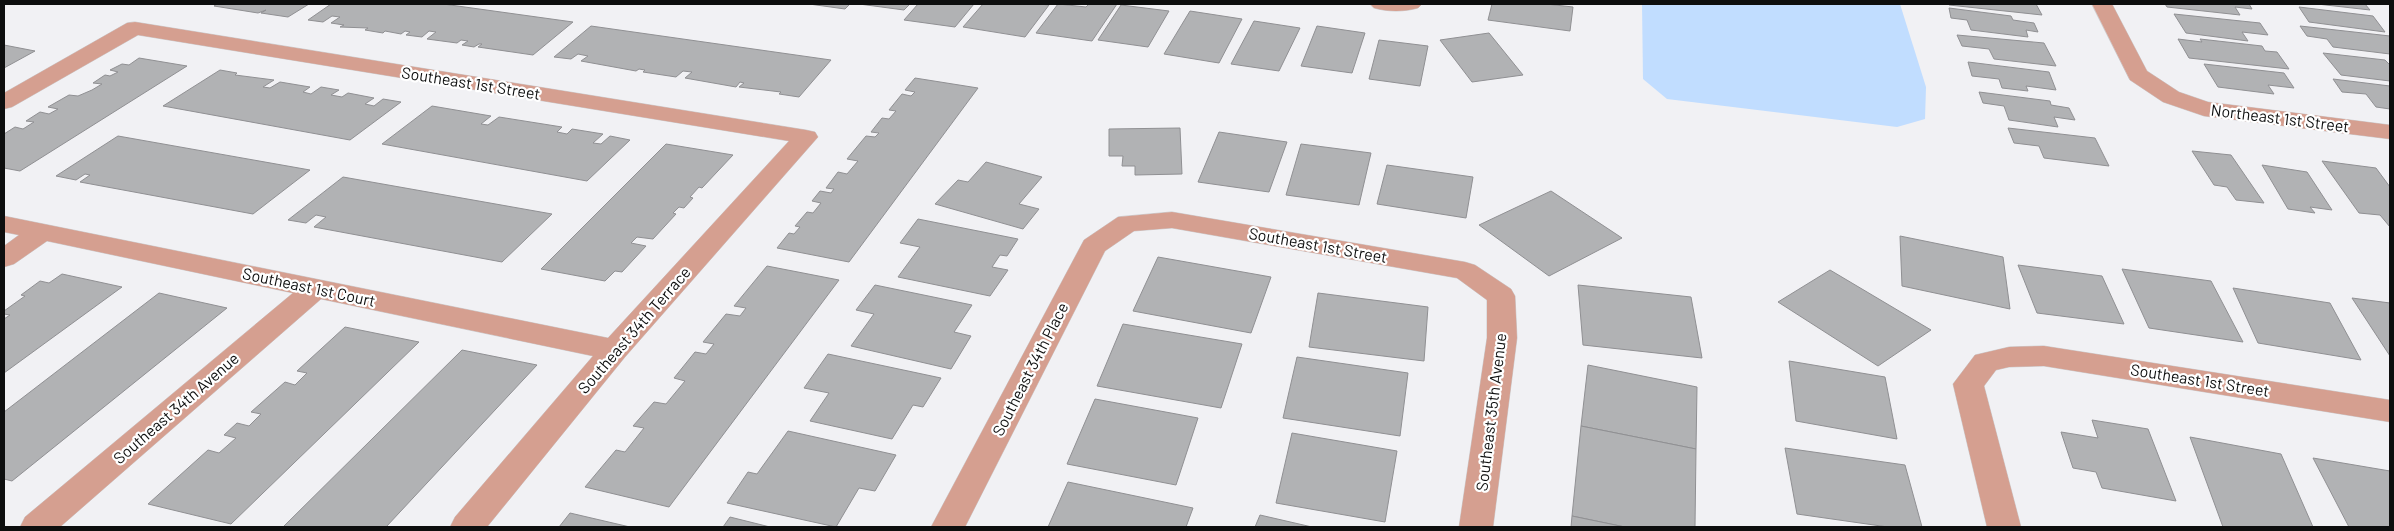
<svg xmlns="http://www.w3.org/2000/svg" width="2394" height="531" font-family="Barlow,sans-serif">
<rect width="100%" height="100%" fill="#f1f1f4"/>
<polygon fill="#c1ddff" points="1642,4 1900,4 1926,87 1925,119 1897,127 1667,99 1643,79"/>
<g fill="#b1b2b4" stroke="#909093">
<polygon points="217,4 309,4 288,17 261,13 266,10 258,13 214,6"/>
<polygon points="331,4 443,4 573,22 533,55 478,47 482,44 479,44 474,47 462,45 468,41 461,40 457,43 427,39 436,32 429,31 422,37 406,35 410,32 405,31 401,34 385,31 383,33 365,30 368,28 340,27 344,25 331,23 340,17 332,16 323,22 308,20"/>
<polygon points="809,4 850,4 845,9"/>
<polygon points="859,4 910,4 904,10"/>
<polygon points="918,4 974,4 955,27 904,20"/>
<polygon points="983,4 1039,4 1049,5 1025,37 963,27"/>
<polygon points="1058,4 1086,7 1089,4 1117,4 1092,41 1036,33"/>
<polygon points="1492,4 1546,4 1573,7 1570,31 1488,20"/>
<polygon points="1948,4 2036,4 2042,15 1949,5"/>
<polygon points="2165,4 2249,4 2252,9 2235,7 2240,15 2167,7"/>
<polygon points="2317,4 2365,4 2370,10"/>
<polygon points="1121,5 1169,11 1148,47 1098,40"/>
<polygon points="2299,7 2373,16 2385,32 2309,22"/>
<polygon points="1949,8 2011,16 2013,20 2034,23 2038,32 2026,30 2028,37 1971,30 1967,20 1951,18"/>
<polygon points="1190,11 1242,19 1219,63 1164,54"/>
<polygon points="2174,14 2260,23 2268,35 2242,32 2248,41 2186,33"/>
<polygon points="1254,21 1300,28 1279,71 1231,64"/>
<polygon points="591,26 831,60 799,97 779,94 781,92 739,87 744,83 740,82 736,87 685,78 692,72 683,71 676,77 643,72 645,70 639,69 636,71 581,61 588,56 578,54 571,59 554,57"/>
<polygon points="1317,26 1365,33 1352,73 1301,66"/>
<polygon points="2300,26 2390,36 2390,54 2333,47 2327,39 2307,36"/>
<polygon points="1489,33 1523,75 1472,82 1440,40"/>
<polygon points="1957,35 2044,43 2056,66 1994,59 1989,49 1962,46"/>
<polygon points="2178,39 2202,42 2200,39 2262,46 2265,51 2277,52 2289,69 2189,58"/>
<polygon points="1379,40 1428,46 1420,86 1369,79"/>
<polygon points="4,45 35,51 4,68"/>
<polygon points="2323,53 2385,60 2390,65 2390,81 2341,75"/>
<polygon points="139,58 187,66 20,171 4,168 4,134 15,127 23,129 34,122 26,121 40,112 49,114 58,109 48,107 69,95 78,96 92,90 102,84 93,83 105,75 110,76 118,72 110,70 122,64 129,65"/>
<polygon points="1968,62 2049,72 2056,90 2026,86 2028,91 2002,88 1999,79 1972,76"/>
<polygon points="2204,64 2284,73 2294,88 2268,85 2274,94 2218,87"/>
<polygon points="220,70 237,73 235,75 274,80 263,87 270,88 280,82 310,87 303,92 311,94 321,87 339,90 331,95 342,97 348,93 374,98 365,104 374,106 383,99 401,102 350,140 163,106"/>
<polygon points="915,78 978,88 849,262 777,248 789,233 794,234 800,227 795,226 807,212 813,213 821,203 812,201 820,191 831,193 834,189 826,188 838,172 847,174 858,161 847,159 866,136 875,137 879,133 871,132 882,118 889,119 896,111 889,110 902,94 911,96 915,92 905,90"/>
<polygon points="2333,79 2390,86 2390,109 2376,107 2366,94 2342,92"/>
<polygon points="1979,92 2050,101 2051,105 2069,108 2075,120 2054,117 2058,127 2009,120 2004,106 1983,103"/>
<polygon points="432,106 491,116 481,124 488,125 499,117 562,127 557,132 567,134 572,129 603,134 593,143 601,144 610,136 630,140 587,181 382,144"/>
<polygon points="1180,128 1182,174 1135,175 1135,166 1122,166 1123,156 1109,156 1109,129"/>
<polygon points="2008,128 2095,138 2109,166 2044,158 2039,146 2014,143"/>
<polygon points="1219,132 1287,142 1269,192 1198,182"/>
<polygon points="118,136 310,170 253,214 80,182 90,175 85,174 76,180 56,176"/>
<polygon points="666,144 733,155 702,188 699,187 690,197 693,198 684,208 679,207 673,213 676,214 653,239 637,237 631,243 646,246 622,272 615,271 605,281 541,269"/>
<polygon points="1301,144 1371,153 1359,205 1286,195"/>
<polygon points="2192,151 2231,155 2264,203 2236,200 2227,187 2214,185"/>
<polygon points="2322,161 2376,168 2390,187 2390,227 2380,215 2359,213"/>
<polygon points="986,162 1042,177 1019,204 1039,209 1023,229 935,204 958,180 968,182"/>
<polygon points="1387,165 1473,177 1466,218 1377,204"/>
<polygon points="2262,165 2307,172 2332,210 2310,207 2315,213 2288,209"/>
<polygon points="343,177 552,214 502,262 314,227 326,217 316,215 306,223 288,220"/>
<polygon points="1551,191 1622,238 1549,276 1479,225"/>
<polygon points="918,219 1018,239 1007,256 1000,255 992,267 1008,270 990,296 898,277 920,247 900,243"/>
<polygon points="1900,236 2003,257 2010,309 1902,286"/>
<polygon points="1158,257 1271,277 1251,333 1133,311"/>
<polygon points="2018,265 2102,276 2124,324 2037,313"/>
<polygon points="767,266 839,280 669,507 585,487 616,450 625,452 644,428 633,426 654,402 666,404 685,381 674,378 695,352 706,354 714,344 703,342 726,314 740,316 746,308 734,306"/>
<polygon points="2122,269 2211,281 2243,342 2149,328"/>
<polygon points="1830,270 1931,330 1878,366 1778,302"/>
<polygon points="62,274 122,287 4,373 4,319 10,315 4,314 4,311 25,296 21,295 40,281 49,283"/>
<polygon points="875,285 972,305 954,332 971,336 951,369 851,346 874,314 856,310"/>
<polygon points="1578,285 1691,297 1702,358 1583,345"/>
<polygon points="2233,288 2330,303 2361,360 2258,343"/>
<polygon points="159,293 227,308 12,481 4,479 4,412"/>
<polygon points="1318,293 1428,307 1424,361 1309,347"/>
<polygon points="2352,298 2390,303 2390,356"/>
<polygon points="1123,324 1242,344 1221,408 1097,386"/>
<polygon points="345,327 419,342 231,524 148,504 208,450 219,453 236,438 224,435 237,423 249,426 261,414 251,412 285,382 295,385 307,373 297,371"/>
<polygon points="462,350 537,365 386,527 283,527"/>
<polygon points="828,354 941,378 923,407 913,405 892,439 810,421 829,393 804,388"/>
<polygon points="1297,357 1408,373 1400,436 1283,418"/>
<polygon points="1789,361 1885,377 1897,439 1796,421"/>
<polygon points="1588,365 1697,387 1696,449 1581,426"/>
<polygon points="1095,399 1198,418 1176,485 1067,464"/>
<polygon points="2092,420 2148,429 2176,501 2102,488 2096,472 2073,468 2061,432 2098,438"/>
<polygon points="1581,426 1696,449 1695,527 1625,527 1572,516"/>
<polygon points="788,431 896,455 875,491 859,488 836,527 727,503 748,472 757,474"/>
<polygon points="1292,433 1397,451 1385,522 1276,503"/>
<polygon points="2190,437 2281,454 2313,527 2223,527"/>
<polygon points="1785,448 1905,465 1922,527 1888,527 1797,514"/>
<polygon points="2313,458 2390,471 2390,527 2349,527"/>
<polygon points="1068,482 1193,508 1186,527 1048,527"/>
<polygon points="570,513 630,527 559,527"/>
<polygon points="1260,515 1312,527 1255,527"/>
<polygon points="1572,516 1625,527 1571,527"/>
<polygon points="730,517 770,527 723,527"/>
</g>
<g fill="none" stroke-linecap="round" stroke-linejoin="round">
<defs>
<g id="minor">
<path d="M 1370,4 L 1422,4 L 1418,8 C 1405,12 1387,12 1374,8 Z"/>
<polygon points="2092,4 2112,4 2147,71 2179,92 2208,102 2390,125 2390,139 2204,116 2163,102 2130,80"/>
<polygon points="135,22 806,130 815,132 818,137 625,357 487,527 450,527 455,517 593,356 321,299 60,527 20,527 25,517 293,293 47,241 14,264 4,267 4,246 19,235 4,232 4,216 608,338 789,141 138,35 12,107 4,109 4,93 127,23"/>
<polygon points="1172,212 1465,262 1475,265 1511,289 1515,296 1517,338 1493,527 1459,527 1487,338 1487,300 1457,278 1172,228 1134,231 1105,251 965,527 931,527 1084,240 1118,217"/>
<polygon points="2044,346 2390,400 2390,422 2044,366 2009,367 1996,370 1984,386 2021,527 1987,527 1953,384 1975,355 2009,347"/>
</g>
</defs>
<use href="#minor" stroke="#cdcdcf" stroke-width="1"/>
<use href="#minor" fill="#d59f90" fill-rule="evenodd"/>
</g>
<g text-anchor="middle" stroke-width="4.5" stroke-linejoin="round" paint-order="stroke">
<g font-size="16" fill="#0d0e0e" stroke="#fff">
<text transform="translate(471 83) rotate(9)" y="6">Southeast 1st Street</text>
<text transform="translate(2280 118) rotate(7)" y="6">Northeast 1st Street</text>
<text transform="translate(1318 245) rotate(10)" y="6">Southeast 1st Street</text>
<text transform="translate(309 287) rotate(12)" y="6">Southeast 1st Court</text>
<text transform="translate(634 330) rotate(-49)" y="6">Southeast 34th Terrace</text>
<text transform="translate(1030 369) rotate(-63)" y="6">Southeast 34th Place</text>
<text transform="translate(2200 380) rotate(9)" y="6">Southeast 1st Street</text>
<text transform="translate(176 408) rotate(-41)" y="6">Southeast 34th Avenue</text>
<text transform="translate(1491 412) rotate(-83)" y="6">Southeast 35th Avenue</text>
</g>
</g>
<rect width="2394" height="531" fill="none" stroke="#0d0e0e" stroke-width="10"/>
</svg>
